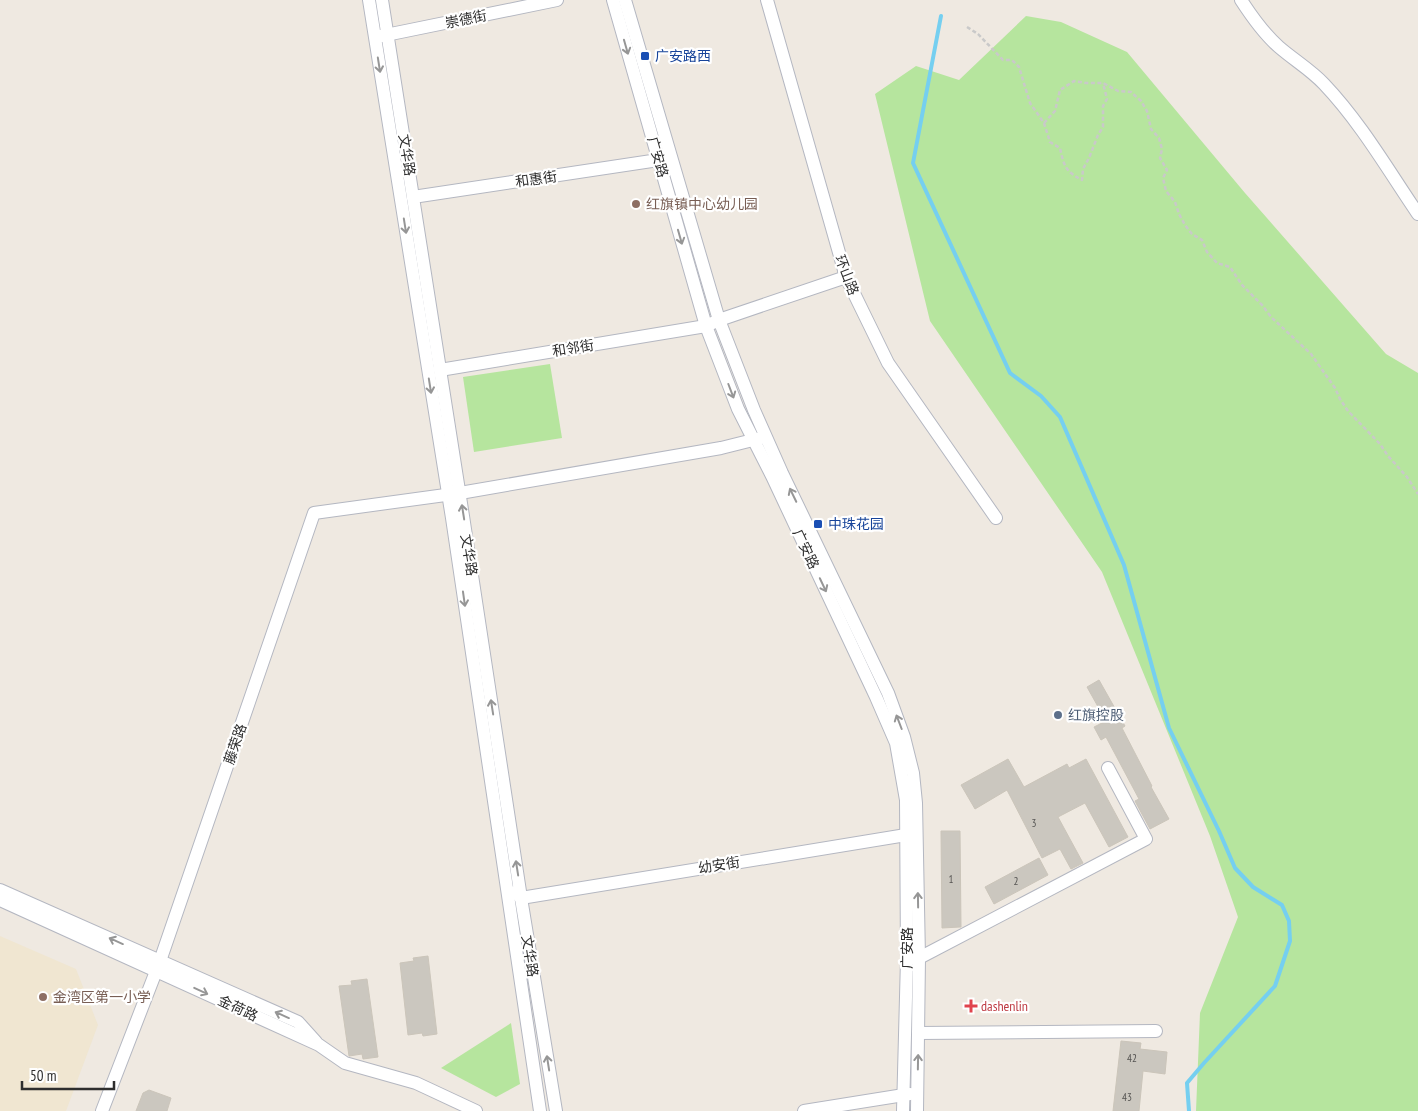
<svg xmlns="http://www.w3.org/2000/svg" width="1418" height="1111" font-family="'PT Sans Narrow','Noto Sans SC',sans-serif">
<rect width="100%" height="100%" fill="#efe9e1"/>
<polygon fill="#f0e6d1" points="0,936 76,969 98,1025 66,1111 0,1111"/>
<g fill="#b6e59e">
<polygon points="1026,16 1061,22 1127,52 1245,193 1386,354 1418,373 1418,1111 1196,1111 1200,1013 1238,917 1210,836 1102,572 930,321 875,94 916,66 959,80"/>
<polygon points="550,364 562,438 474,452 463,377"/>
<polygon points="511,1023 520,1084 496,1097 441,1068"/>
</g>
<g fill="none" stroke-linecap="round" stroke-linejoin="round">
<polyline stroke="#75cff0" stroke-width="4" points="941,16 913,163 1010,373 1041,396 1060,417 1124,565 1169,728 1219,831 1235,868 1253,887 1282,905 1289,921 1290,941 1275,986 1204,1063 1187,1083 1189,1111"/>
</g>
<g fill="#cbc7bf" stroke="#cbc5ba">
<polygon points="1099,680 1125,726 1122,728 1152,786 1151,787 1169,819 1150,829 1135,801 1139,799 1106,737 1101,740 1094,727 1106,721 1087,687"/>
<polygon points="1008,759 1024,787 1067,764 1069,768 1086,759 1128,837 1109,847 1085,803 1058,817 1083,863 1071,869 1060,849 1042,858 1007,790 975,809 961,785"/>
<polygon points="941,831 960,831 961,927 960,927 942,928"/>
<polygon points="1039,858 1048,875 994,904 985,887"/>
<polygon points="428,956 437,1034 423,1036 422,1033 408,1035 400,963 414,961 413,958"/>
<polygon points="367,979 378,1057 363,1059 362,1054 349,1056 339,986 352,985 351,981"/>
<polygon points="1121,1041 1141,1043 1140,1049 1167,1052 1165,1074 1143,1071 1139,1111 1113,1111"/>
<polygon points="149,1090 171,1098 167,1111 136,1111 143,1093"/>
</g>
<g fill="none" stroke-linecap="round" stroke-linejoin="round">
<defs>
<g id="minor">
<polyline points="369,0 452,518 540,1111"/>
<polyline points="382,0 463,516 521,898 556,1111"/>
<polyline points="613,0 706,326 738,409 772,476 876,697 896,743 906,800 907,959 903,1111"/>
<polyline points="625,0 719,320 754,410 782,473 888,693 904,737 913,773 916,803 919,958 917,1111"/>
<polyline points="767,0 846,277 888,363 996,518"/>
<path d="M 1241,0 C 1252,17 1264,34 1279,47 C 1294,60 1311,70 1324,84 C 1361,123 1388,170 1418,214"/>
<polyline points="381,36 557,0"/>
<polyline points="413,197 665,159"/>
<polyline points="440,370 706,326 719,320 846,277"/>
<polyline points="0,890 298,1022 316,1042"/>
<polyline points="515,892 521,898 912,834"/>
<polyline points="0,900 319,1045 345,1063 416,1083 476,1111"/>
<polyline points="913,958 919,958 1146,839 1108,768"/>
<polyline points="918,1033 1156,1031"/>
<polyline points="102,1111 160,961 314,513 460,493 721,448 761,438"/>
<polyline points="804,1111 910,1094"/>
</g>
</defs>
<use href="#minor" stroke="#b4b7c1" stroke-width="14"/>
<g stroke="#c9c9c9" stroke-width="2.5" stroke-dasharray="4 2.5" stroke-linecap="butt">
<path d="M 967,27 L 978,34 L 1003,60 L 1012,60 L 1019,67 L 1030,103 L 1044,123 L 1050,142 L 1060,148 C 1064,166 1065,171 1082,180 L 1083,169 L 1089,158 L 1098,135 L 1103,127 L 1103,106 L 1107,99 L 1103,83"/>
<polyline points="1044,123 1055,111 1060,90 1074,81 1086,83 1103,83 1118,91 1131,92 1141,101 1147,111 1151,129 1159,138 1162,149 1160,158 1167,170 1163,178 1166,191 1175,202 1179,214 1185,225 1192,234 1202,240 1207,252 1217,263 1230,267 1242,285 1262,305 1271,317 1311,354 1335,388 1340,399 1348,411 1380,444 1388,456 1407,477 1418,494"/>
</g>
<use href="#minor" stroke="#fff" stroke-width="12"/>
</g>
<defs><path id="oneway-shaft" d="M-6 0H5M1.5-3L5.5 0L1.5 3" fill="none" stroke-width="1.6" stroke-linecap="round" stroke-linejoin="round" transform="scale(1.25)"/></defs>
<g stroke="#969696">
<use href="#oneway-shaft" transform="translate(626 47) rotate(74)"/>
<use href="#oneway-shaft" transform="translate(379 65) rotate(81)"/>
<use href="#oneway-shaft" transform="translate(405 226) rotate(81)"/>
<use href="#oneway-shaft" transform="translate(680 237) rotate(74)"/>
<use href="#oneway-shaft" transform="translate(430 386) rotate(81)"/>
<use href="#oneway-shaft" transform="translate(731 391) rotate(69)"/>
<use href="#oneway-shaft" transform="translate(793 495) rotate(-116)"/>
<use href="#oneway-shaft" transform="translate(463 512) rotate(-99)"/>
<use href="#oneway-shaft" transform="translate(823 585) rotate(65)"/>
<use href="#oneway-shaft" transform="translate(464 599) rotate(82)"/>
<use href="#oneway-shaft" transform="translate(492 707) rotate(-99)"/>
<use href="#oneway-shaft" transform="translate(899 722) rotate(-111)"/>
<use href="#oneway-shaft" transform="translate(517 868) rotate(-99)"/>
<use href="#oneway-shaft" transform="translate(918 900) rotate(-91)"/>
<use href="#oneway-shaft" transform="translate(116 941) rotate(-156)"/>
<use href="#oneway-shaft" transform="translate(201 991) rotate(25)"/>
<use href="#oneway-shaft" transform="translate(282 1015) rotate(-156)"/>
<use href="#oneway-shaft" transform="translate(918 1062) rotate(-89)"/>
<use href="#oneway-shaft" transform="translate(548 1063) rotate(-99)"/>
</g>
<g fill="#1a4fb4" stroke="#fff" stroke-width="2">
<rect x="640" y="51" width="10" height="10" rx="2.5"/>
<rect x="813" y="519" width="10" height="10" rx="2.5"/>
</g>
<g fill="#8d6e63" stroke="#fff" stroke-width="2">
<circle cx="636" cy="204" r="5"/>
<circle cx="43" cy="997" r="5"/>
</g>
<circle fill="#5c6f8a" stroke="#fff" stroke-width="2" cx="1058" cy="715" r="5"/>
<path fill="#e0444e" stroke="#fff" stroke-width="2" d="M968.5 998.5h5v5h5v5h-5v5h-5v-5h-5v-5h5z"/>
<g text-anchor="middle" stroke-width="4.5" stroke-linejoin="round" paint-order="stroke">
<g font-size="11" fill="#555452">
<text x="1034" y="827">3</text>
<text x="951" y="883">1</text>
<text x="1016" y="885">2</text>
<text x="1132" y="1062">42</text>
<text x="1127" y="1101">43</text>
</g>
<g font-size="14" fill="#2e2e2e" stroke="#fff">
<text transform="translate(466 19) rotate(-11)" y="5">崇德街</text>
<text transform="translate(407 155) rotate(81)" y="5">文华路</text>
<text transform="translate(658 157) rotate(74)" y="5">广安路</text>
<text transform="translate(536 179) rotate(-8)" y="5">和惠街</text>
<text transform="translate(847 275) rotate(69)" y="5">环山路</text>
<text transform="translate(573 348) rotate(-9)" y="5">和邻街</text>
<text transform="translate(806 549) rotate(65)" y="5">广安路</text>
<text transform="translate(469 555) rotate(81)" y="5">文华路</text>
<text transform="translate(235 744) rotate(-71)" y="5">藤荣路</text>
<text transform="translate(719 865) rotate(-9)" y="5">幼安街</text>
<text transform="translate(907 948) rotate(-90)" y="5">广安路</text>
<text transform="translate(530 956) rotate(81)" y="5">文华路</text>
<text transform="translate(238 1008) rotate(25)" y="5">金荷路</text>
</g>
<g font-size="14" fill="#164399" stroke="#fff" text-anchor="start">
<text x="655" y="61">广安路西</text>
<text x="828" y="529">中珠花园</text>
</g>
<g font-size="14" fill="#785e54" stroke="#fff" text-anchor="start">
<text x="646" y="209">红旗镇中心幼儿园</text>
<text x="53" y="1002">金湾区第一小学</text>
</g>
<g font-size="14" fill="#4e5e75" stroke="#fff" text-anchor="start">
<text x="1068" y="720">红旗控股</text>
</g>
<g font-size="14" fill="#be3a42" stroke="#fff" text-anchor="start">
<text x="981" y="1011">dashenlin</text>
</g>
</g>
<path d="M22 1081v8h92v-8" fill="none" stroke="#2e2e2e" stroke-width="2.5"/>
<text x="30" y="1081" font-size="15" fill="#2e2e2e" stroke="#ffffff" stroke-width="4" paint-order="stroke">50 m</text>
</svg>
